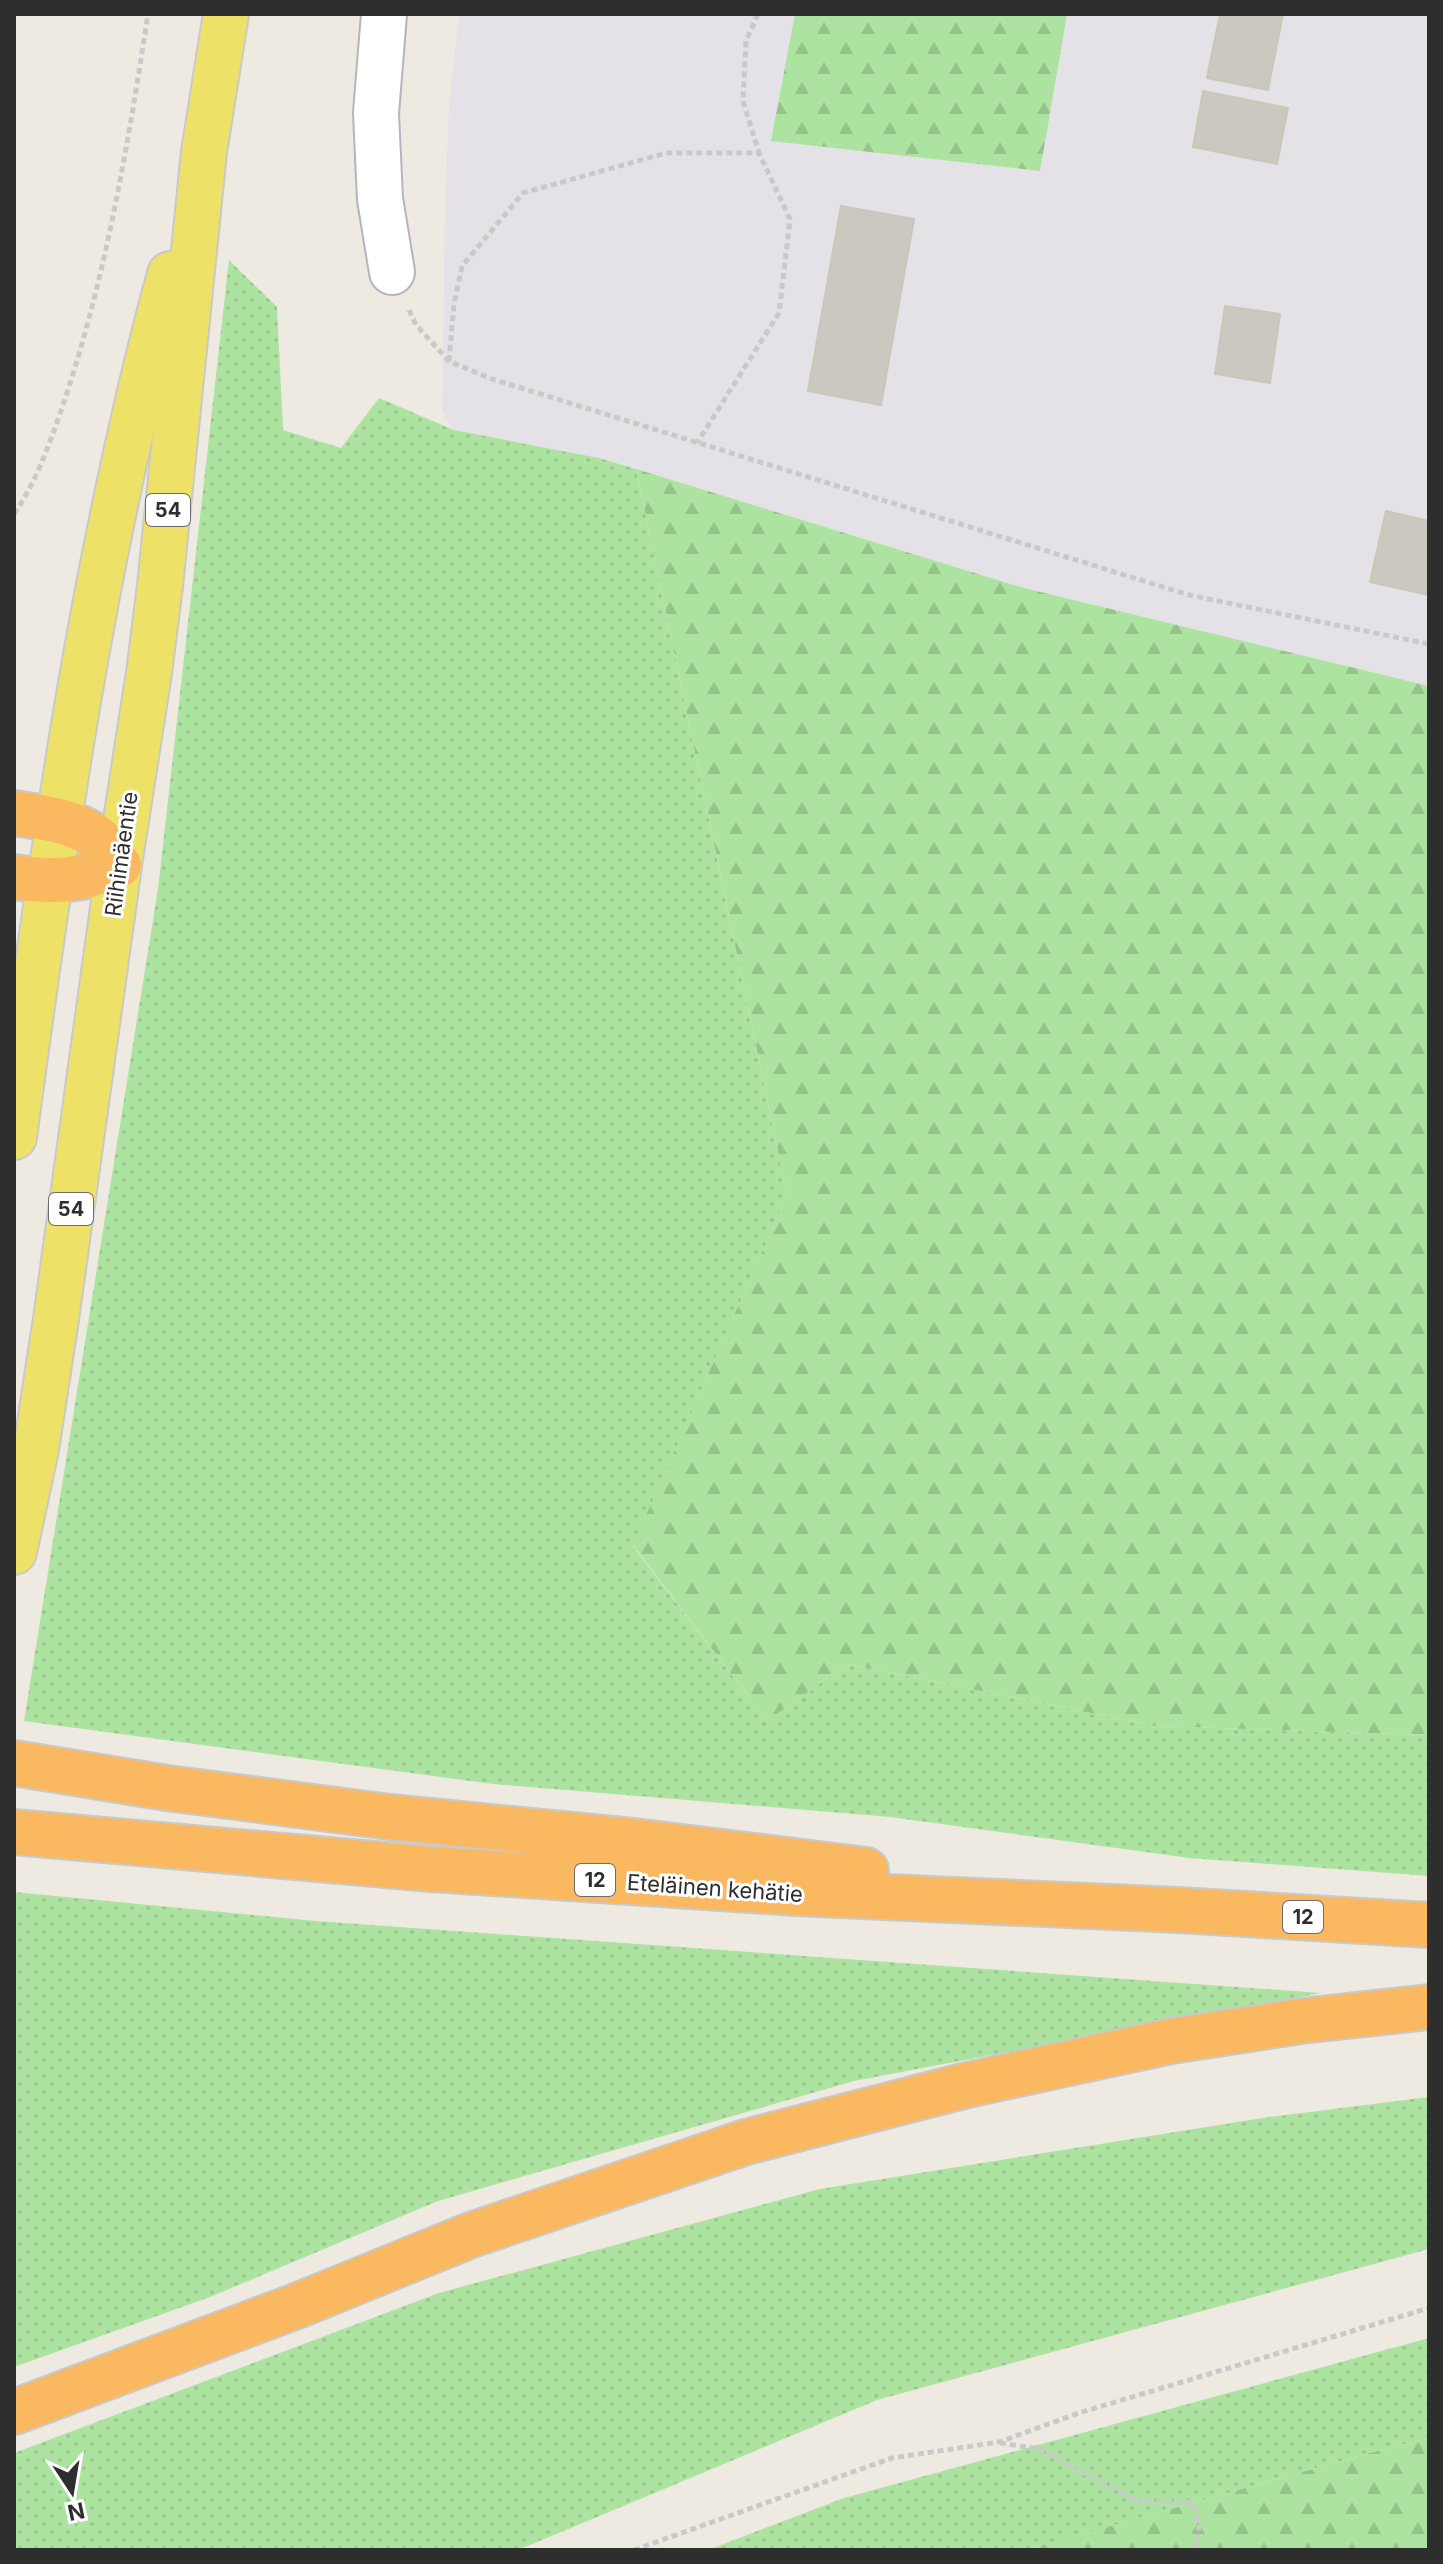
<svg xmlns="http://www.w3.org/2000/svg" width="1443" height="2564" font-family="Inter,sans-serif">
<defs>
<pattern id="grass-dots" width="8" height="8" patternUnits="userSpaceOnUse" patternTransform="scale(2)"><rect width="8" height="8" fill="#ade3a0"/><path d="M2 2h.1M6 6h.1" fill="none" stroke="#95c38a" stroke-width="1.8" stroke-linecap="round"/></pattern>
<pattern id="forest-firs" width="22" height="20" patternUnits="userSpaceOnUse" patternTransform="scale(2)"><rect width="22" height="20" fill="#ade3a0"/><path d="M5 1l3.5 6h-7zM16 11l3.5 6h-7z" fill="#95c38a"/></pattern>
</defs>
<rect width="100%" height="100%" fill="#eeeae1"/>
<polygon fill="#e4e1e7" points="459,14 795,14 772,140 1039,171 1067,14 1429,14 1429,686 1024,588 600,458 454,430 442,411 445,208 449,107"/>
<g fill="url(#grass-dots)">
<polygon points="229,260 277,307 283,430 341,448 379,398 454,430 599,458 636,469 787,1195 633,1546 767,1721 847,1664 1155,1726 1429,1735 1429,1876 1189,1858 890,1817 493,1784 24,1721 158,889"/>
<polygon points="14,1892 316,1921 1321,1993 854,2081 438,2201 210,2297 14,2367"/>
<polygon points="1429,2097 1429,2249 877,2400 518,2550 14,2550 14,2453 439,2293 820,2189 1269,2117"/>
<polygon points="1429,2338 1429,2438 1380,2450 1026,2550 708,2550 844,2498"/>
</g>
<g fill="url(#forest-firs)">
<polygon points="795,14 1067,14 1040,171 771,141"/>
<polygon points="636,469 1024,588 1429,686 1429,1735 1155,1726 847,1664 767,1721 633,1545 787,1195"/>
<polygon points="1429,2438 1429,2550 1025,2550 1380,2450"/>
</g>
<g fill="#cac8bf" stroke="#cac7ba" stroke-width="2">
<polygon points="1220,14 1283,14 1268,90 1207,78"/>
<polygon points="1203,91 1288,108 1277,164 1193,147"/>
<polygon points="841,206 914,219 881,405 808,391"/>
<polygon points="1225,306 1280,314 1270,383 1215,374"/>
<polygon points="1386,511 1429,521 1429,595 1370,582"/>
</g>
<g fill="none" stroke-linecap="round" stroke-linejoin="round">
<defs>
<polyline id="street" points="384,14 376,113 380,199 392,272"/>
<g id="primary">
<path d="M 14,1137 C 53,847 93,557 170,274"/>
<polyline points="14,1552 36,1449 56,1319 119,865 149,673 160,586 204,152 226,14"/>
</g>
<g id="highway">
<path d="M 14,813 C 44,818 82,821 104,844 C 110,850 114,859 119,865 C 80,881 55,883 14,877"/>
<polyline points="14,1763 167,1788 390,1817 633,1841 866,1870"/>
<polyline points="14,1832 431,1869 796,1893 1178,1910 1429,1925"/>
<polyline points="14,2412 299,2305 471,2235 746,2142 967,2085 1171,2041 1301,2021 1429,2007"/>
</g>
</defs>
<use href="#street" stroke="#b4b5c0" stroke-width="48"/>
<use href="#primary" stroke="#c9c9c9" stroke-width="48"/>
<use href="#highway" stroke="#c9c9c9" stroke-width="48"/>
<g stroke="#c9c9c9" stroke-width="5" stroke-dasharray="6 4" stroke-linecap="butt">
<polyline points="758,14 746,41 743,101 759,153"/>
<polyline points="409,310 416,325 449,361 489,378 1189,595 1429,644"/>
<polyline points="449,361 454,304 462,266 523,193 666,153 759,153 790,219 779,313 697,443"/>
<path d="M 14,514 C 38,479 50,442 64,402 C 106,276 128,145 148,14"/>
<polyline points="1000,2443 1040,2449 1136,2501 1193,2502 1199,2526 1195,2550"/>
<polyline points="634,2550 892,2458 999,2442 1079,2413 1429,2308"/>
</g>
<use href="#street" stroke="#fff" stroke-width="44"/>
<use href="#primary" stroke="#ede167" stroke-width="44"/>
<use href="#highway" stroke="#fab860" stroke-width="44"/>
</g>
<g text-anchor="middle" stroke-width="6" stroke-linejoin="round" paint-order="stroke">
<g fill="#fff" stroke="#6d6d6d" stroke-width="2">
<rect x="146" y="494" width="44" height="32" rx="6"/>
<rect x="49" y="1193" width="44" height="32" rx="6"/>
<rect x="575" y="1864" width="40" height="32" rx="6"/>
<rect x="1283" y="1901" width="40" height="32" rx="6"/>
</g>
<g font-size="20" font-weight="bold" fill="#2e2e2e">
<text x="168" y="517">54</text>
<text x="71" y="1216">54</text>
<text x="595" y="1887">12</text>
<text x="1303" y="1924">12</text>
</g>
<g font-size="22" fill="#2e2e2e" stroke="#fff">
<text transform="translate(121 854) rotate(-82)" y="8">Riihimäentie</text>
<text transform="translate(715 1888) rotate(4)" y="8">Eteläinen kehätie</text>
</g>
</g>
<rect width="1443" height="2564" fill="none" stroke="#2e2e2e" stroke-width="32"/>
<g transform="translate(72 2492) rotate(168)" stroke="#ffffff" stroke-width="6" paint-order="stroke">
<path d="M0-6L14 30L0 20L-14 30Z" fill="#2e2e2e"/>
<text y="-12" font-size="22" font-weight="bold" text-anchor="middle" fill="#2e2e2e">N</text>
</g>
</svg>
